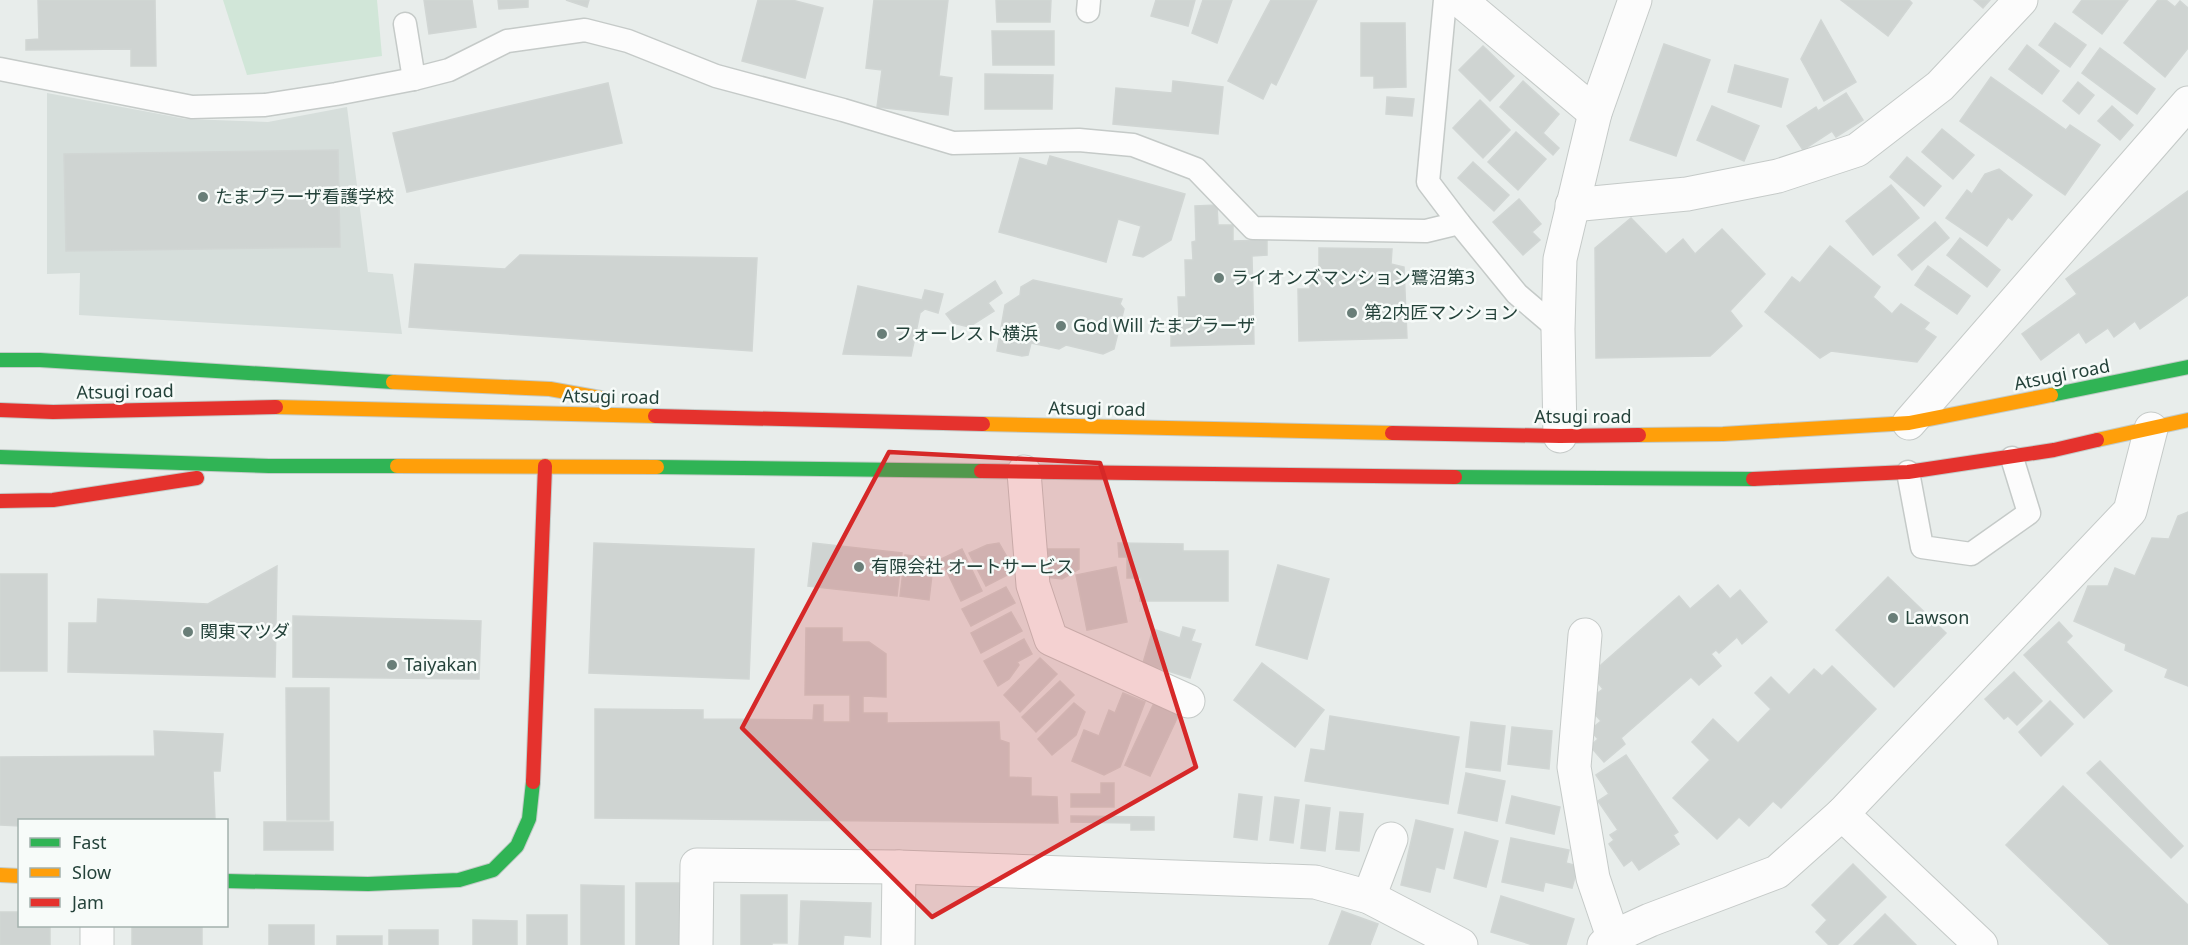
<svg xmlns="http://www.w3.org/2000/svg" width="2188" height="945" font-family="'Noto Sans','Noto Sans JP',sans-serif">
<rect width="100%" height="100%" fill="#e8edeb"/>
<polygon fill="#d6dedb" points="47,93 186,119 268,122 347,107 368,272 393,274 402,334 79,315 80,273 47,274"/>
<polygon fill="#d1e6d8" points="223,0 377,0 382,56 247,75"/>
<g fill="#cfd4d2" stroke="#d1d6d4" stroke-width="1.5">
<polygon points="38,0 155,0 156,66 131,66 131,49 26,50 26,40 39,39"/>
<polygon points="424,0 472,0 476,27 429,34"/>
<polygon points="498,0 528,0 528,7 499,9"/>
<polygon points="566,0 589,0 587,7"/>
<polygon points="758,0 792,0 823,8 805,78 742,61"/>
<polygon points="874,0 948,0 939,76 952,78 948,115 877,107 882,70 866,68"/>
<polygon points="996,0 1051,0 1050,22 997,22"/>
<polygon points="1156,0 1195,0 1188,26 1151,16"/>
<polygon points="1203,0 1232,0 1217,43 1192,33"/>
<polygon points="1271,0 1317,0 1276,85 1271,82 1263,99 1228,81"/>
<polygon points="1841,0 1909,0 1912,3 1888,36"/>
<polygon points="1974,0 1990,0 1983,8"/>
<polygon points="2082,0 2128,0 2102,34 2073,12"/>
<polygon points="2158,0 2166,0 2175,7 2180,1 2188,8 2188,48 2165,77 2124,43"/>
<polygon points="1821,20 1856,82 1824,101 1801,59"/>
<polygon points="1361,23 1405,23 1406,87 1374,88 1374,76 1361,76"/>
<polygon points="2055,23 2086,45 2070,67 2039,45"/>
<polygon points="992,31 1054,31 1054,65 993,65"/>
<polygon points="1664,44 1710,60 1676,156 1630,140"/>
<polygon points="2027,45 2059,71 2042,94 2009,69"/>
<polygon points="1483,46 1514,76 1490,101 1459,70"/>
<polygon points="2100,48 2155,89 2137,114 2082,73"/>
<polygon points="1735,65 1788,79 1781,107 1728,92"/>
<polygon points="985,74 1053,75 1052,109 985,109"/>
<polygon points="1991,77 2066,130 2070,125 2100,145 2065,195 1960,121"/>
<polygon points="1173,81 1223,87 1218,134 1113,124 1116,88 1172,93"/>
<polygon points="1523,81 1559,114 1543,133 1559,148 1553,155 1500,107"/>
<polygon points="2078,82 2094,95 2079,114 2063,101"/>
<polygon points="608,83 622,143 407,192 393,133"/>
<polygon points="1846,93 1863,120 1836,137 1832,131 1803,150 1787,126 1816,107 1818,111"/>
<polygon points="1387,97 1414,99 1412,116 1386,114"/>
<polygon points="1480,100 1510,130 1483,158 1453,128"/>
<polygon points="1712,106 1759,126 1744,161 1697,140"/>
<polygon points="2112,106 2133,125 2120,140 2098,121"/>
<polygon points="1942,129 1974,155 1953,179 1922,152"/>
<polygon points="1516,132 1546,159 1518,190 1488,162"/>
<polygon points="338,150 340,247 66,251 64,154"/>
<polygon points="1050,156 1185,194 1171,240 1143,257 1133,255 1141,226 1118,219 1106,262 999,232 1020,158 1047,166"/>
<polygon points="1907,157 1941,186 1924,206 1890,177"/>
<polygon points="1473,162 1509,195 1494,211 1458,178"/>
<polygon points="1999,169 2032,195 2012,220 2008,217 1987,246 1946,218 1967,190 1972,194 1985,174"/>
<polygon points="1891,185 1919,218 1873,255 1846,221"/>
<polygon points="2188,191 2188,295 2140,329 2135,321 2114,337 2108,328 2086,343 2079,332 2041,360 2022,334 2077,294 2066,279"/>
<polygon points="1519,199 1541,224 1532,232 1540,240 1523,255 1493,222"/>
<polygon points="1217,205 1218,225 1233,225 1233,241 1267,240 1267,255 1252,256 1254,344 1171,346 1171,319 1179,319 1178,297 1186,297 1185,260 1193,260 1192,242 1196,241 1195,206"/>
<polygon points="1631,218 1666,254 1683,239 1695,254 1722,229 1765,274 1730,311 1742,326 1710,356 1596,358 1595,248"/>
<polygon points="1935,222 1949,238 1912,270 1898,255"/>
<polygon points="1960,238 2000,270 1987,287 1947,255"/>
<polygon points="1830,246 1880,287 1873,297 1892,314 1901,304 1929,323 1924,329 1936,337 1917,362 1831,351 1820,358 1765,312 1792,277 1800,283"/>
<polygon points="1319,248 1392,249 1391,264 1404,267 1407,338 1299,341 1298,289 1310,289 1310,273 1319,274"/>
<polygon points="520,255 757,258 752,351 409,327 415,264 505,269"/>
<polygon points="1928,266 1970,296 1957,314 1915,285"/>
<polygon points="1033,280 1122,299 1120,304 1124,309 1114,349 1103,354 1066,345 1059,349 1031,343 1028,355 1022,356 997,351 1005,305 1020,295 1021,287"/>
<polygon points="995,281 1002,293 988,303 994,311 969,327 953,323 946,314"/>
<polygon points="858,286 922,300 925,290 943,294 938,313 925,309 920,313 911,356 843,354"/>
<polygon points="2188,512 2188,686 2165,677 2168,669 2125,650 2126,644 2074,621 2088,586 2108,586 2115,568 2135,576 2152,538 2169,539 2178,516"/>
<polygon points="594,543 754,549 749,679 589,673"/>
<polygon points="813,543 902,553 897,596 808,586"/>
<polygon points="999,543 1015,571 986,586 969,553 987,545"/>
<polygon points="1118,543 1183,544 1183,551 1228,551 1228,601 1140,601 1141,578 1127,578 1127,557 1119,557"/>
<polygon points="962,549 982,591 961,601 941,559"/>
<polygon points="1044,549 1079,549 1079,569 1062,579 1046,577"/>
<polygon points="905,555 934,558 929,600 900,596"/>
<polygon points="1278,565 1329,579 1307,659 1256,645"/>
<polygon points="277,566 275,677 68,672 69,623 97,623 98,599 208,604"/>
<polygon points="1116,567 1127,622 1087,630 1076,575"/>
<rect x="0" y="574" width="47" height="97"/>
<polygon points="1888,577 1946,633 1894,687 1836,630"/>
<polygon points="1718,585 1730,599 1740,590 1767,622 1742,644 1737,637 1719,653 1716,650 1711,654 1721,666 1699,685 1691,677 1621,738 1625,744 1604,762 1590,746 1598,739 1590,730 1601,721 1592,711 1595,695 1603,689 1596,680 1601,665 1679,596 1690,609"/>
<polygon points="1006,587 1015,603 971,626 962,609"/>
<polygon points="1011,612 1022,631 981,653 971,633"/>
<polygon points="293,616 481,621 479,679 293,677"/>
<polygon points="2059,622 2072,636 2066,642 2112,691 2084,718 2024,655"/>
<polygon points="1183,627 1195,630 1191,641 1201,644 1190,678 1143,663 1153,629 1180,638"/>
<polygon points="806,628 842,628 842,642 869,642 886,654 886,697 863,696 863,713 887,713 887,723 999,722 1000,740 1009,743 1009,777 1031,778 1031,796 1057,797 1058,823 595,818 595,709 703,710 703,719 813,720 814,705 823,705 823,722 850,722 850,695 805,695"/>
<polygon points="1024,639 1032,654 1017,662 1019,665 1009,679 998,686 984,661"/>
<polygon points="1040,658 1057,674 1020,712 1004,695"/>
<polygon points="1262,663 1324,710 1295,747 1234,700"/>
<polygon points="1832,666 1876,709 1781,808 1773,801 1749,826 1739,817 1717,839 1673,798 1710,760 1692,742 1713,719 1738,743 1771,709 1755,693 1771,677 1789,695 1814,669 1822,676"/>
<polygon points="2014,672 2042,701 2017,725 2008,716 2004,719 1985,699"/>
<polygon points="1060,681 1074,695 1036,732 1022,717"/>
<polygon points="286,688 329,688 329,820 287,820"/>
<polygon points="1123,693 1145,702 1120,767 1104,775 1072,761 1084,730 1099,736 1109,710 1115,713"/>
<polygon points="2050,701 2073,724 2041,756 2019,732"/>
<polygon points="1074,703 1085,712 1076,735 1052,755 1038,739"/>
<polygon points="1154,703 1179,714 1150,776 1125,765"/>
<polygon points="1330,716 1459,737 1448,804 1305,781 1311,749 1325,751"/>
<polygon points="1471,722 1505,726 1500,771 1466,767"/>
<polygon points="1512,727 1552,731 1549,769 1508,764"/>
<polygon points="154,731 223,734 220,771 213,771 215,820 20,820 20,826 0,825 0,757 155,756"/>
<polygon points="1626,755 1678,832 1673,835 1679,844 1639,870 1632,860 1624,866 1609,844 1614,840 1610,835 1618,830 1598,801 1609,794 1596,775"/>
<polygon points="2100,761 2183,846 2171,858 2087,773"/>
<polygon points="1466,773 1505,781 1497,821 1458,813"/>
<polygon points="1101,783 1114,783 1114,807 1071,807 1071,794 1101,794"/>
<polygon points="2063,786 2188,905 2188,945 2110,945 2006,845"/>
<polygon points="1239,794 1262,797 1257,840 1234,837"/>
<polygon points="1512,796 1560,807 1554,834 1506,823"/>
<polygon points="1275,797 1299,800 1293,843 1270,840"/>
<polygon points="1306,805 1330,808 1325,851 1301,848"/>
<polygon points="1340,812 1363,814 1359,851 1336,849"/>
<polygon points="1071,816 1154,817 1154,830 1131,830 1131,823 1071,822"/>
<polygon points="1416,820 1453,829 1444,869 1436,867 1430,892 1401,885"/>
<rect x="264" y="822" width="69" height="28"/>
<polygon points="1465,832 1498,841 1486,887 1454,878"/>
<polygon points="1511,838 1569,850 1566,863 1578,866 1572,888 1545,882 1543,891 1502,882"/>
<polygon points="1853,864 1886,897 1837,945 1829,945 1816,932 1827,920 1812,905"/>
<rect x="636" y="883" width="45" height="62"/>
<polygon points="581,885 624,886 624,945 581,945"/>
<polygon points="741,895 787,895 787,943 772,943 772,945 741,945"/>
<polygon points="1501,896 1574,919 1566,945 1533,945 1491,932"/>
<polygon points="801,901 871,903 870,937 844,935 843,945 799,945"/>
<polygon points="1342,911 1378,924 1370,945 1329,945"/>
<polygon points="0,912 20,912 20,926 50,926 50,945 0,945"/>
<polygon points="1885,914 1916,945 1854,945"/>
<rect x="527" y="915" width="40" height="30"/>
<polygon points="473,920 517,921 517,945 473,945"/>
<rect x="269" y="925" width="45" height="20"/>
<rect x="132" y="926" width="70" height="19"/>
<rect x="389" y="930" width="49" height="15"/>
<rect x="337" y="936" width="45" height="9"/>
</g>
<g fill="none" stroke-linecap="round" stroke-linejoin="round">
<defs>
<g id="lane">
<polyline points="1445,0 1428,182 1459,223"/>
<polyline points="1088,11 1089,0"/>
<polyline points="405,24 414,79 449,70 507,41 585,30 628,41 716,76 843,110 953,143 1079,140 1133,145 1196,169 1253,228 1426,231 1459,223 1517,294 1558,329"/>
<polyline points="0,69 192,107 265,105 336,94 414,79"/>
<polyline points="1908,472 1922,547 1971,554 2029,513 2012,458"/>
</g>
<g id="street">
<polyline points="1460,0 1595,113"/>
<polyline points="1572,205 1687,194 1778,176 1857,150 1940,86 2021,0"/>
<polyline points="1909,423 2188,103"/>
<polyline points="1560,436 1558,329 1560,259 1595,113 1635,0"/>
<polyline points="1024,472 1033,585 1051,639 1188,701"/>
<polyline points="1585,635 1574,767 1593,878 1613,937"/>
<polyline points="1842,814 1981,945"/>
<polyline points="1369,897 1391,839"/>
<polyline points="97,945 97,926"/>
<polyline points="696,945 697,865 899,867 1315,882 1369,897 1461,945"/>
<polyline points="898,945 899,867"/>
<polyline points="1604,945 1613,937 1650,920 1777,872 1842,814 2130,511 2151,429"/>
</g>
<g id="fast">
<polyline points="0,360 40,360 393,382"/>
<polyline points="2051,395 2188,367"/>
<polyline points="0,457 269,466 397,466"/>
<polyline points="657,467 981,471"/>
<polyline points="1455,477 1753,479"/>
<polyline points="226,881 368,884 459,880 493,870 517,846 529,819 533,782"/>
</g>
<g id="slow">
<polyline points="393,382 550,389 606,399"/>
<polyline points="276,407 655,416"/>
<polyline points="983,424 1392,433"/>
<polyline points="1639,435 1723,434 1909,423 2051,395"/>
<polyline points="2097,440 2188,420"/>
<polyline points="397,466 657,467"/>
<polyline points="0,875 20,876"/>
</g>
<g id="jam">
<polyline points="0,410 53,412 276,407"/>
<polyline points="655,416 983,424"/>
<polyline points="1392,433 1560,436 1639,435"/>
<polyline points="981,471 1455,477"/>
<polyline points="1753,479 1908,472 2054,450 2097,440"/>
<polyline points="0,501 53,500 197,478"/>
<polyline points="533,782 545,466"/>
</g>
</defs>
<use href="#lane" stroke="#c5cac8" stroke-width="25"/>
<use href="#street" stroke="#c5cac8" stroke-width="35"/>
<use href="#fast" stroke="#c3cbc8" stroke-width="16"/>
<use href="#slow" stroke="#c3cbc8" stroke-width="16"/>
<use href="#jam" stroke="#c3cbc8" stroke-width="16"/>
<use href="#lane" stroke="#fcfcfc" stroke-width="22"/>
<use href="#street" stroke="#fcfcfc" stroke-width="33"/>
<use href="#fast" stroke="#30b455" stroke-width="14"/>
<use href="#slow" stroke="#ff9f0a" stroke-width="14"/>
<use href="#jam" stroke="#e5322d" stroke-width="14"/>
</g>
<path fill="#d62828" fill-opacity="0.2" stroke="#d62828" stroke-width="4.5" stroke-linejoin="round" d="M 889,452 L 1100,463 L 1196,767 L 932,917 L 742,728 Z"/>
<g fill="#697e78" stroke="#f7fbf9" stroke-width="2">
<circle cx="203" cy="197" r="6"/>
<circle cx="1219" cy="278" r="6"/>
<circle cx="1352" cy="313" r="6"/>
<circle cx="1061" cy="326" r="6"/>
<circle cx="882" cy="334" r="6"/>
<circle cx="859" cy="567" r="6"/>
<circle cx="1893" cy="618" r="6"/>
<circle cx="188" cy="632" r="6"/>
<circle cx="392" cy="665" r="6"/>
</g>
<g text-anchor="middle" stroke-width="5" stroke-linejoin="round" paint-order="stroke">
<g font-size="18" fill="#24423a" stroke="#f7fbf9" text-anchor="start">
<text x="215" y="203">たまプラーザ看護学校</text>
<text x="1231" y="284">ライオンズマンション鷺沼第3</text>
<text x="1364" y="319">第2内匠マンション</text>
<text x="1073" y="332">God Will たまプラーザ</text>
<text x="894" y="340">フォーレスト横浜</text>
<text x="871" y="573">有限会社 オートサービス</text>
<text x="1905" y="624">Lawson</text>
<text x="200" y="638">関東マツダ</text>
<text x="404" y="671">Taiyakan</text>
</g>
<g font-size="18" fill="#24423a" stroke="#f7fbf9">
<text transform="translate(2062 375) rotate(-11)" y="6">Atsugi road</text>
<text transform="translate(125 392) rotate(-1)" y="6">Atsugi road</text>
<text transform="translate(611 397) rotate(1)" y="6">Atsugi road</text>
<text transform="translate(1097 409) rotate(1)" y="6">Atsugi road</text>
<text x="1583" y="423">Atsugi road</text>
</g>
</g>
<rect x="18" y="819" width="210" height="108" fill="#f7fbf9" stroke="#a3b1ad" stroke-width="1.5"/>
<rect x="30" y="838" width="30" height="9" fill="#30b455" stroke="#a3b1ad" stroke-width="1.5"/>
<text x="72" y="849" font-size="18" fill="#24423a">Fast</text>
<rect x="30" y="868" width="30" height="9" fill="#ff9f0a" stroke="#a3b1ad" stroke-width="1.5"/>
<text x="72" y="879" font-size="18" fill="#24423a">Slow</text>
<rect x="30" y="898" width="30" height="9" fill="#e5322d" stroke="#a3b1ad" stroke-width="1.5"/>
<text x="72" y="909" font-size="18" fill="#24423a">Jam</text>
</svg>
